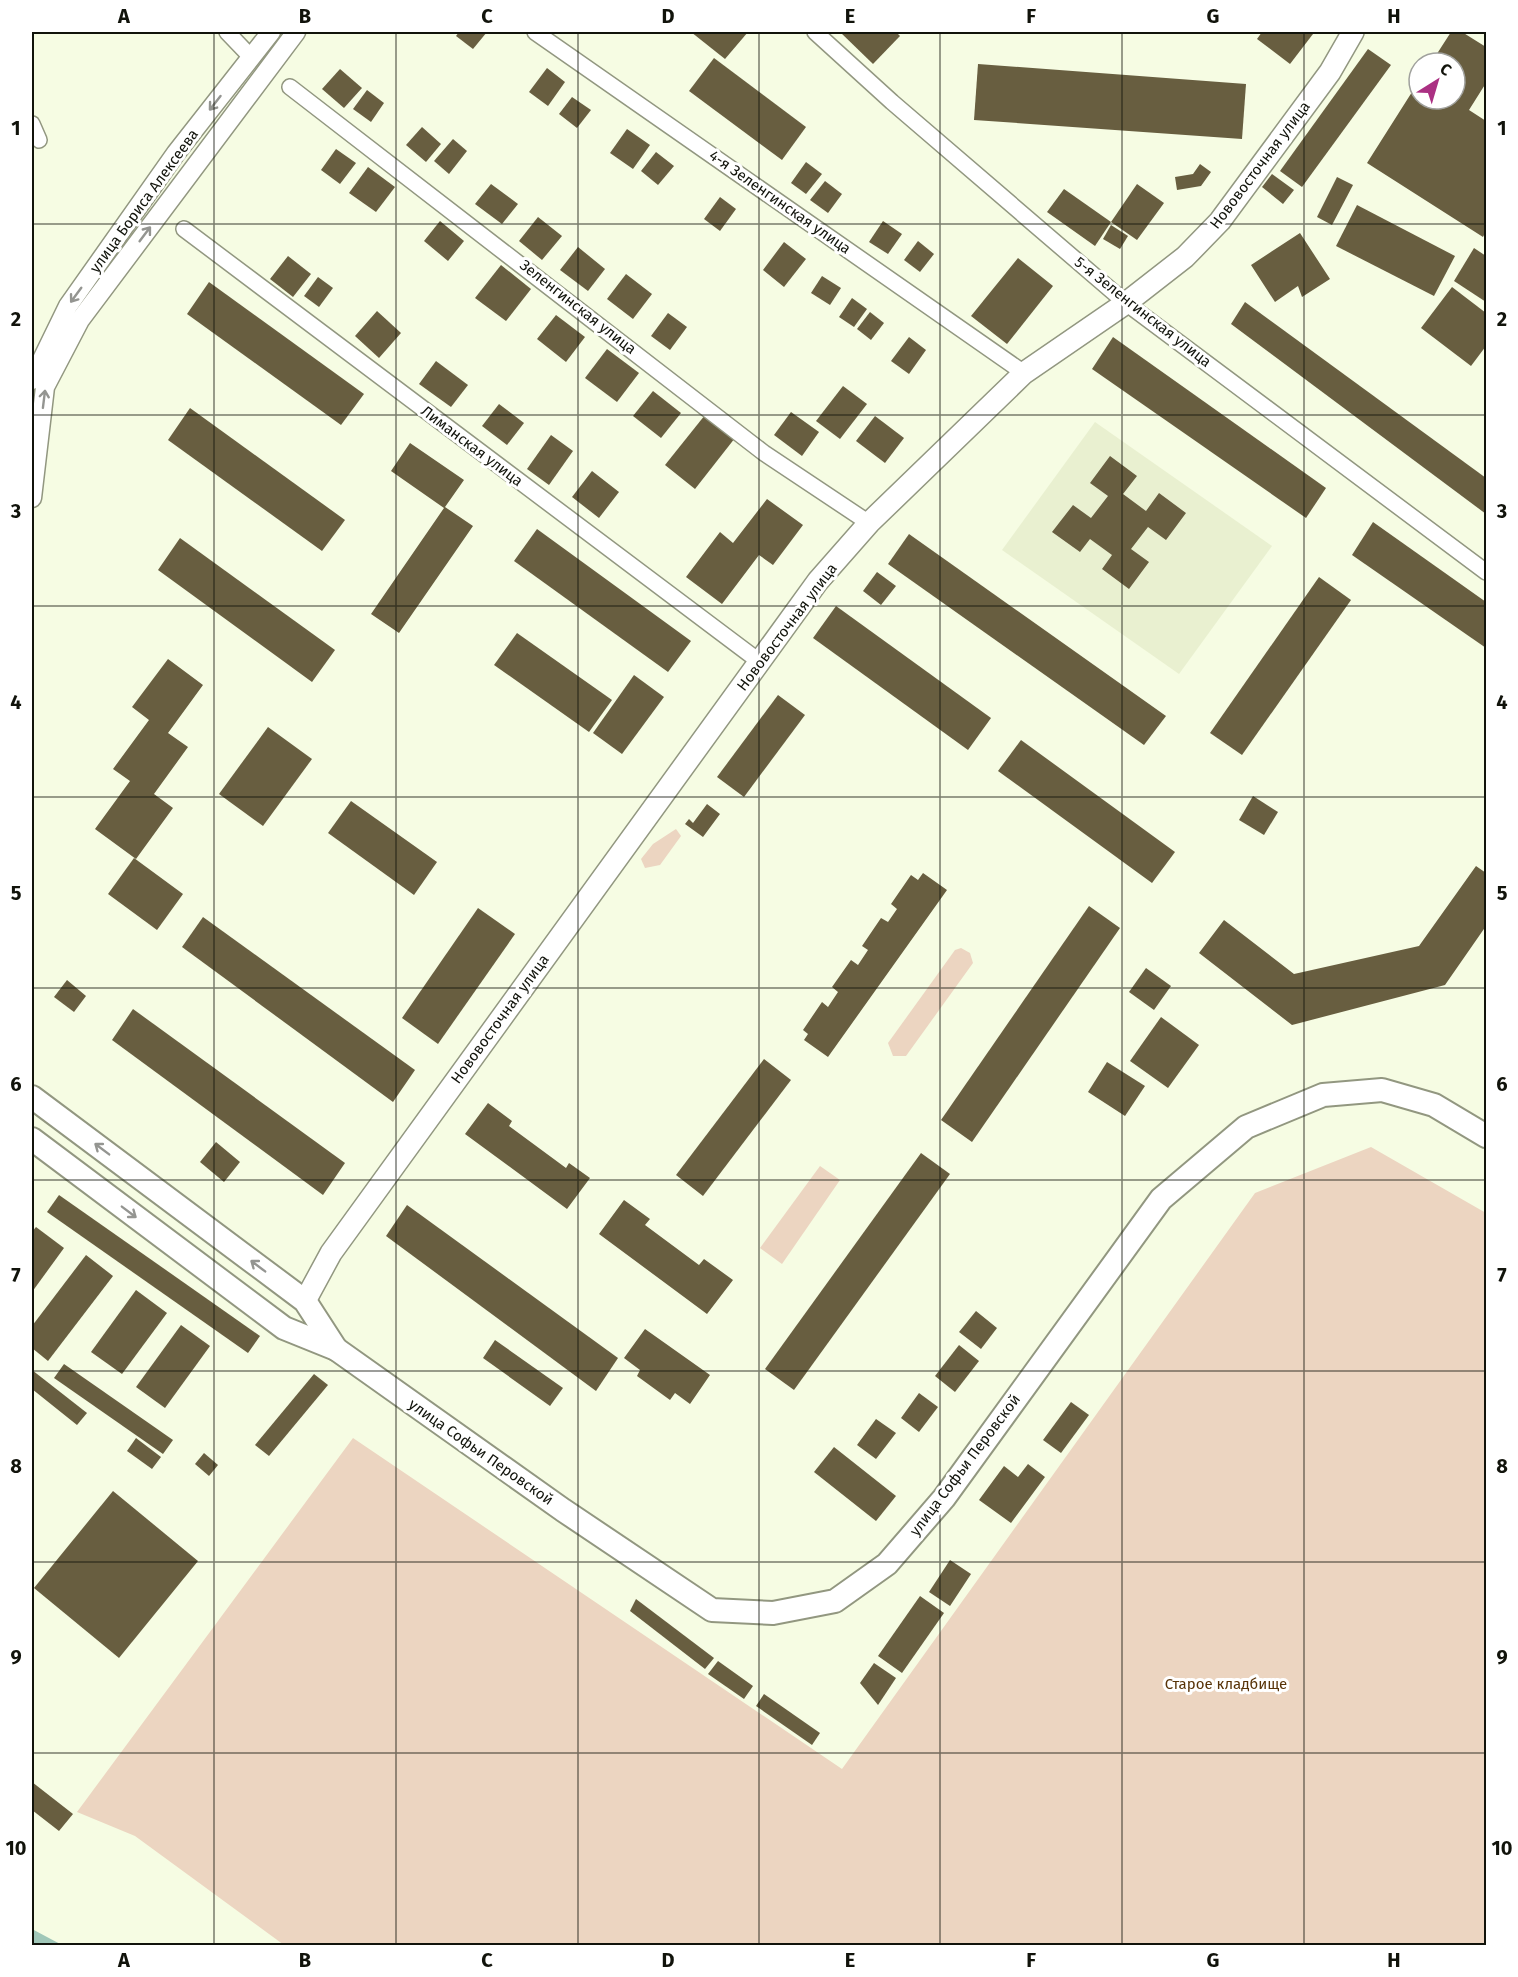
<svg xmlns="http://www.w3.org/2000/svg" width="1518" height="1977" font-family="'Fira Sans',sans-serif">
<rect width="100%" height="100%" fill="#f6fce3"/>
<polygon fill="#e9f0d0" points="1095,422 1272,546 1179,674 1002,550"/>
<g fill="#ecd5c1">
<polygon points="676,829 681,836 660,865 645,868 641,859 653,844"/>
<polygon points="961,948 970,953 973,963 906,1056 893,1056 888,1043 955,950"/>
<polygon points="1371,1147 1486,1213 1486,1945 284,1945 135,1836 77,1812 353,1438 842,1769 1255,1193"/>
<polygon points="820,1166 840,1180 782,1264 760,1248"/>
</g>
<polygon fill="#a0c7b8" points="32,1929 62,1945 32,1945"/>
<g fill="#685e40">
<polygon points="459,32 487,32 473,49 456,36"/>
<polygon points="691,32 748,32 725,59"/>
<polygon points="840,32 896,32 900,36 873,64"/>
<polygon points="1262,32 1310,32 1313,34 1290,64 1257,39"/>
<polygon points="1451,32 1462,32 1486,47 1486,83 1469,110 1486,121 1486,231 1483,237 1367,163 1419,81 1419,99 1455,99 1455,63 1431,63"/>
<polygon points="1368,49 1391,65 1302,187 1280,171"/>
<polygon points="714,58 806,127 782,160 689,91"/>
<polygon points="978,64 1246,84 1242,139 974,120"/>
<polygon points="547,68 565,82 548,106 529,92"/>
<polygon points="340,69 362,88 344,108 322,89"/>
<polygon points="367,90 384,103 371,122 353,109"/>
<polygon points="572,97 591,110 577,128 559,114"/>
<polygon points="422,127 441,144 426,162 406,145"/>
<polygon points="627,129 650,145 633,169 610,153"/>
<polygon points="453,139 467,151 449,174 434,161"/>
<polygon points="336,149 356,163 340,184 321,170"/>
<polygon points="656,152 674,166 658,185 641,171"/>
<polygon points="806,162 822,174 806,194 791,183"/>
<polygon points="1200,164 1211,172 1201,186 1177,190 1175,177 1193,174"/>
<polygon points="368,167 395,187 376,212 349,193"/>
<polygon points="1272,174 1294,190 1283,204 1262,187"/>
<polygon points="1337,177 1353,185 1332,225 1317,217"/>
<polygon points="825,181 842,194 828,213 810,200"/>
<polygon points="491,184 518,204 502,224 475,204"/>
<polygon points="1137,184 1164,203 1137,240 1111,222"/>
<polygon points="1064,189 1111,222 1095,246 1047,212"/>
<polygon points="720,197 736,209 720,231 704,219"/>
<polygon points="1357,205 1455,256 1434,296 1336,246"/>
<polygon points="538,217 562,236 542,260 519,241"/>
<polygon points="440,221 464,241 448,261 424,241"/>
<polygon points="883,221 902,234 888,254 869,242"/>
<polygon points="1111,225 1128,236 1120,249 1103,239"/>
<polygon points="1300,233 1330,279 1302,297 1298,286 1275,302 1251,265"/>
<polygon points="918,241 934,254 920,272 904,260"/>
<polygon points="784,242 806,259 784,287 763,270"/>
<polygon points="578,247 605,269 588,291 560,270"/>
<polygon points="1474,248 1486,256 1486,302 1454,281"/>
<polygon points="288,256 311,274 293,297 270,279"/>
<polygon points="1018,258 1053,286 1007,344 971,316"/>
<polygon points="501,265 531,289 506,321 475,298"/>
<polygon points="626,274 652,294 633,319 607,299"/>
<polygon points="822,276 841,288 830,305 811,293"/>
<polygon points="318,277 333,288 319,307 304,296"/>
<polygon points="209,282 364,394 341,425 187,314"/>
<polygon points="1452,287 1486,313 1486,346 1471,366 1421,328"/>
<polygon points="852,298 867,309 854,327 839,317"/>
<polygon points="1245,302 1486,478 1486,514 1231,324"/>
<polygon points="377,311 401,333 379,358 355,336"/>
<polygon points="870,312 884,323 871,340 857,329"/>
<polygon points="668,313 687,327 670,350 651,336"/>
<polygon points="556,315 585,337 566,362 537,339"/>
<polygon points="909,337 926,350 909,374 891,361"/>
<polygon points="1113,337 1326,488 1306,518 1092,369"/>
<polygon points="607,349 639,373 617,402 585,378"/>
<polygon points="436,361 468,385 451,407 419,384"/>
<polygon points="843,386 867,404 840,439 816,421"/>
<polygon points="653,391 681,413 661,438 633,416"/>
<polygon points="499,404 524,423 507,445 482,426"/>
<polygon points="190,408 345,520 322,551 168,440"/>
<polygon points="791,412 819,432 802,456 774,435"/>
<polygon points="705,415 735,438 695,489 665,465"/>
<polygon points="875,416 904,438 885,463 856,441"/>
<polygon points="551,435 573,451 549,485 527,469"/>
<polygon points="410,443 464,480 445,507 473,526 399,633 371,614 444,508 391,471"/>
<polygon points="1110,456 1137,476 1123,494 1146,511 1159,493 1186,513 1166,540 1148,527 1131,549 1149,562 1129,589 1102,569 1112,555 1090,539 1080,552 1052,532 1073,505 1091,518 1108,496 1090,483"/>
<polygon points="592,471 619,492 599,518 572,497"/>
<polygon points="767,499 803,525 773,565 759,555 722,604 686,577 720,532 733,543"/>
<polygon points="1373,522 1486,602 1486,648 1352,555"/>
<polygon points="537,529 691,641 668,672 514,561"/>
<polygon points="909,534 1166,716 1144,745 888,564"/>
<polygon points="180,538 335,650 312,682 158,570"/>
<polygon points="877,572 896,586 881,605 863,591"/>
<polygon points="1319,577 1351,600 1242,755 1210,733"/>
<polygon points="836,606 991,718 968,750 813,638"/>
<polygon points="517,633 612,700 589,732 494,665"/>
<polygon points="168,659 203,685 168,733 188,747 154,794 173,808 136,859 95,829 130,781 113,769 149,720 132,707"/>
<polygon points="634,675 664,697 622,754 593,733"/>
<polygon points="778,695 805,715 744,797 717,777"/>
<polygon points="268,727 312,759 263,826 219,794"/>
<polygon points="1021,740 1175,852 1152,883 998,771"/>
<polygon points="1253,796 1278,812 1264,835 1239,820"/>
<polygon points="351,801 437,862 414,895 328,833"/>
<polygon points="707,804 720,814 703,837 685,824 689,819 693,823"/>
<polygon points="134,858 183,894 157,930 108,894"/>
<polygon points="1476,866 1486,873 1486,926 1445,985 1292,1025 1199,953 1224,920 1294,974 1419,946"/>
<polygon points="923,873 947,890 828,1057 804,1040 808,1034 803,1030 822,1002 828,1007 838,992 832,987 851,960 858,965 868,950 862,946 881,918 888,922 897,909 891,904 911,875 918,880"/>
<polygon points="1089,906 1120,928 972,1142 941,1120"/>
<polygon points="478,908 515,934 438,1044 402,1018"/>
<polygon points="203,917 415,1070 393,1102 182,947"/>
<polygon points="1146,968 1171,986 1154,1010 1129,992"/>
<polygon points="67,980 86,996 74,1012 54,997"/>
<polygon points="133,1009 345,1163 323,1195 112,1040"/>
<polygon points="1161,1017 1199,1045 1168,1088 1130,1061"/>
<polygon points="764,1059 791,1080 703,1196 676,1175"/>
<polygon points="1107,1062 1145,1086 1125,1116 1088,1092"/>
<polygon points="488,1103 512,1121 509,1126 566,1168 569,1163 590,1178 567,1209 465,1134"/>
<polygon points="216,1142 240,1162 224,1182 200,1162"/>
<polygon points="921,1153 950,1174 794,1390 765,1369"/>
<polygon points="59,1195 260,1336 248,1353 47,1212"/>
<polygon points="624,1200 650,1219 645,1225 699,1265 704,1259 733,1280 707,1314 599,1234"/>
<polygon points="407,1205 618,1358 596,1391 386,1236"/>
<polygon points="36,1227 64,1248 32,1292 32,1232"/>
<polygon points="86,1255 113,1276 48,1361 32,1348 32,1326"/>
<polygon points="136,1290 167,1313 122,1374 91,1352"/>
<polygon points="976,1311 997,1328 981,1349 959,1332"/>
<polygon points="181,1325 210,1346 165,1408 136,1387"/>
<polygon points="645,1329 710,1375 690,1404 675,1393 670,1400 637,1376 640,1370 624,1358"/>
<polygon points="495,1340 563,1388 550,1406 483,1358"/>
<polygon points="959,1345 979,1361 955,1392 935,1376"/>
<polygon points="64,1364 173,1440 163,1454 54,1378"/>
<polygon points="32,1370 87,1413 77,1425 32,1389"/>
<polygon points="314,1374 328,1385 269,1456 255,1445"/>
<polygon points="919,1393 938,1407 919,1432 901,1418"/>
<polygon points="1071,1402 1089,1415 1061,1453 1043,1440"/>
<polygon points="876,1419 896,1433 876,1459 857,1445"/>
<polygon points="136,1438 161,1457 152,1469 127,1451"/>
<polygon points="834,1447 896,1496 876,1521 814,1472"/>
<polygon points="204,1453 218,1465 209,1476 195,1464"/>
<polygon points="1028,1464 1045,1477 1011,1523 979,1500 1004,1466 1018,1477"/>
<polygon points="113,1491 198,1561 119,1658 34,1588"/>
<polygon points="950,1560 971,1574 950,1606 929,1592"/>
<polygon points="920,1596 944,1613 902,1673 878,1656"/>
<polygon points="636,1599 714,1658 705,1669 630,1611"/>
<polygon points="718,1661 753,1686 744,1699 708,1674"/>
<polygon points="874,1663 896,1678 878,1705 860,1683"/>
<polygon points="764,1694 820,1733 812,1745 756,1706"/>
<polygon points="32,1782 73,1814 59,1831 32,1810"/>
</g>
<g fill="none" stroke-linecap="round" stroke-linejoin="round">
<defs>
<g id="minor">
<polyline points="227,32 251,57"/>
<polyline points="535,32 1024,373"/>
<polyline points="815,32 892,102 1126,303 1486,572"/>
<polyline points="290,87 764,453 869,523"/>
<polyline points="32,124 39,140"/>
<polyline points="184,229 760,662"/>
</g>
<g id="tertiary">
<polyline points="32,380 68,306 176,153 271,32"/>
<polyline points="32,498 45,387 80,320 296,32"/>
</g>
<polyline id="secondary" points="305,1301 331,1253 818,581 869,523 1024,373 1126,303 1185,257 1220,221 1330,72 1353,32"/>
<g id="primary">
<polyline points="32,1097 305,1301 336,1349"/>
<polyline points="32,1139 284,1328 336,1349 563,1510 712,1610 773,1613 835,1601 887,1564 944,1498 1161,1199 1246,1127 1323,1095 1382,1090 1434,1105 1486,1136"/>
</g>
</defs>
<use href="#minor" stroke="#929780" stroke-width="18"/>
<use href="#tertiary" stroke="#929780" stroke-width="21"/>
<use href="#secondary" stroke="#929780" stroke-width="24"/>
<use href="#primary" stroke="#929780" stroke-width="26"/>
<use href="#minor" stroke="#fff" stroke-width="15"/>
<use href="#tertiary" stroke="#fff" stroke-width="18"/>
<use href="#secondary" stroke="#fff" stroke-width="21"/>
<use href="#primary" stroke="#fff" stroke-width="22"/>
</g>
<defs><path id="oneway-shaft" d="M-6 0H5M1.5-3L5.5 0L1.5 3" fill="none" stroke-width="1.6" stroke-linecap="round" stroke-linejoin="round" transform="scale(1.5)"/></defs>
<g stroke="#949591">
<use href="#oneway-shaft" transform="translate(215 103) rotate(128)"/>
<use href="#oneway-shaft" transform="translate(145 234) rotate(-53)"/>
<use href="#oneway-shaft" transform="translate(76 295) rotate(126)"/>
<use href="#oneway-shaft" transform="translate(44 399) rotate(-83)"/>
<use href="#oneway-shaft" transform="translate(102 1149) rotate(-143)"/>
<use href="#oneway-shaft" transform="translate(129 1212) rotate(37)"/>
<use href="#oneway-shaft" transform="translate(258 1266) rotate(-143)"/>
</g>
<path fill="none" stroke="#11130b" stroke-width="1.5" stroke-opacity="0.55" d="M 214,32 L 214,1946M 396,32 L 396,1946M 578,32 L 578,1946M 759,32 L 759,1946M 940,32 L 940,1946M 1122,32 L 1122,1946M 1304,32 L 1304,1946M 32,224 L 1486,224M 32,415 L 1486,415M 32,606 L 1486,606M 32,797 L 1486,797M 32,988 L 1486,988M 32,1180 L 1486,1180M 32,1371 L 1486,1371M 32,1562 L 1486,1562M 32,1753 L 1486,1753"/>
<g text-anchor="middle" stroke-width="6" stroke-linejoin="round" paint-order="stroke">
<g font-size="15" fill="#11130b" stroke="#fff">
<text transform="translate(1260 165) rotate(-53)" y="5">Нововосточная улица</text>
<text transform="translate(144 201) rotate(-54)" y="5">улица Бориса Алексеева</text>
<text transform="translate(780 202) rotate(35)" y="5">4-я Зеленгинская улица</text>
<text transform="translate(578 307) rotate(38)" y="5">Зеленгинская улица</text>
<text transform="translate(1143 312) rotate(38)" y="5">5-я Зеленгинская улица</text>
<text transform="translate(472 446) rotate(37)" y="5">Лиманская улица</text>
<text transform="translate(787 627) rotate(-53)" y="5">Нововосточная улица</text>
<text transform="translate(500 1019) rotate(-54)" y="5">Нововосточная улица</text>
<text transform="translate(481 1452) rotate(35)" y="5">улица Софьи Перовской</text>
<text transform="translate(965 1465) rotate(-53)" y="5">улица Софьи Перовской</text>
</g>
<g font-size="15" fill="#583308" stroke="#fff">
<text x="1226" y="1689">Старое кладбище</text>
</g>
</g>
<rect width="1518" height="1977" fill="none" stroke="#ffffff" stroke-width="66"/>
<g transform="translate(1437 81) rotate(37)"><circle r="28" fill="#ffffff" stroke="#a0a19d" stroke-width="1.5"/>
<path d="M0-4.5L10 22L0 15L-10 22Z" fill="#ab3083"/>
<text y="-9" font-size="16" font-weight="bold" text-anchor="middle" fill="#11130b">С</text>
</g>
<rect x="33" y="33" width="1452" height="1911" fill="none" stroke="#11130b" stroke-width="2"/>
<g font-size="20" text-anchor="middle" font-weight="bold" fill="#11130b">
<text x="124" y="23">A</text>
<text x="305" y="23">B</text>
<text x="487" y="23">C</text>
<text x="668" y="23">D</text>
<text x="850" y="23">E</text>
<text x="1031" y="23">F</text>
<text x="1213" y="23">G</text>
<text x="1394" y="23">H</text>
<text x="16" y="135">1</text>
<text x="1502" y="135">1</text>
<text x="16" y="326">2</text>
<text x="1502" y="326">2</text>
<text x="16" y="518">3</text>
<text x="1502" y="518">3</text>
<text x="16" y="709">4</text>
<text x="1502" y="709">4</text>
<text x="16" y="900">5</text>
<text x="1502" y="900">5</text>
<text x="16" y="1091">6</text>
<text x="1502" y="1091">6</text>
<text x="16" y="1282">7</text>
<text x="1502" y="1282">7</text>
<text x="16" y="1473">8</text>
<text x="1502" y="1473">8</text>
<text x="16" y="1664">9</text>
<text x="1502" y="1664">9</text>
<text x="16" y="1855">10</text>
<text x="1502" y="1855">10</text>
<text x="124" y="1967">A</text>
<text x="305" y="1967">B</text>
<text x="487" y="1967">C</text>
<text x="668" y="1967">D</text>
<text x="850" y="1967">E</text>
<text x="1031" y="1967">F</text>
<text x="1213" y="1967">G</text>
<text x="1394" y="1967">H</text>
</g>
</svg>
